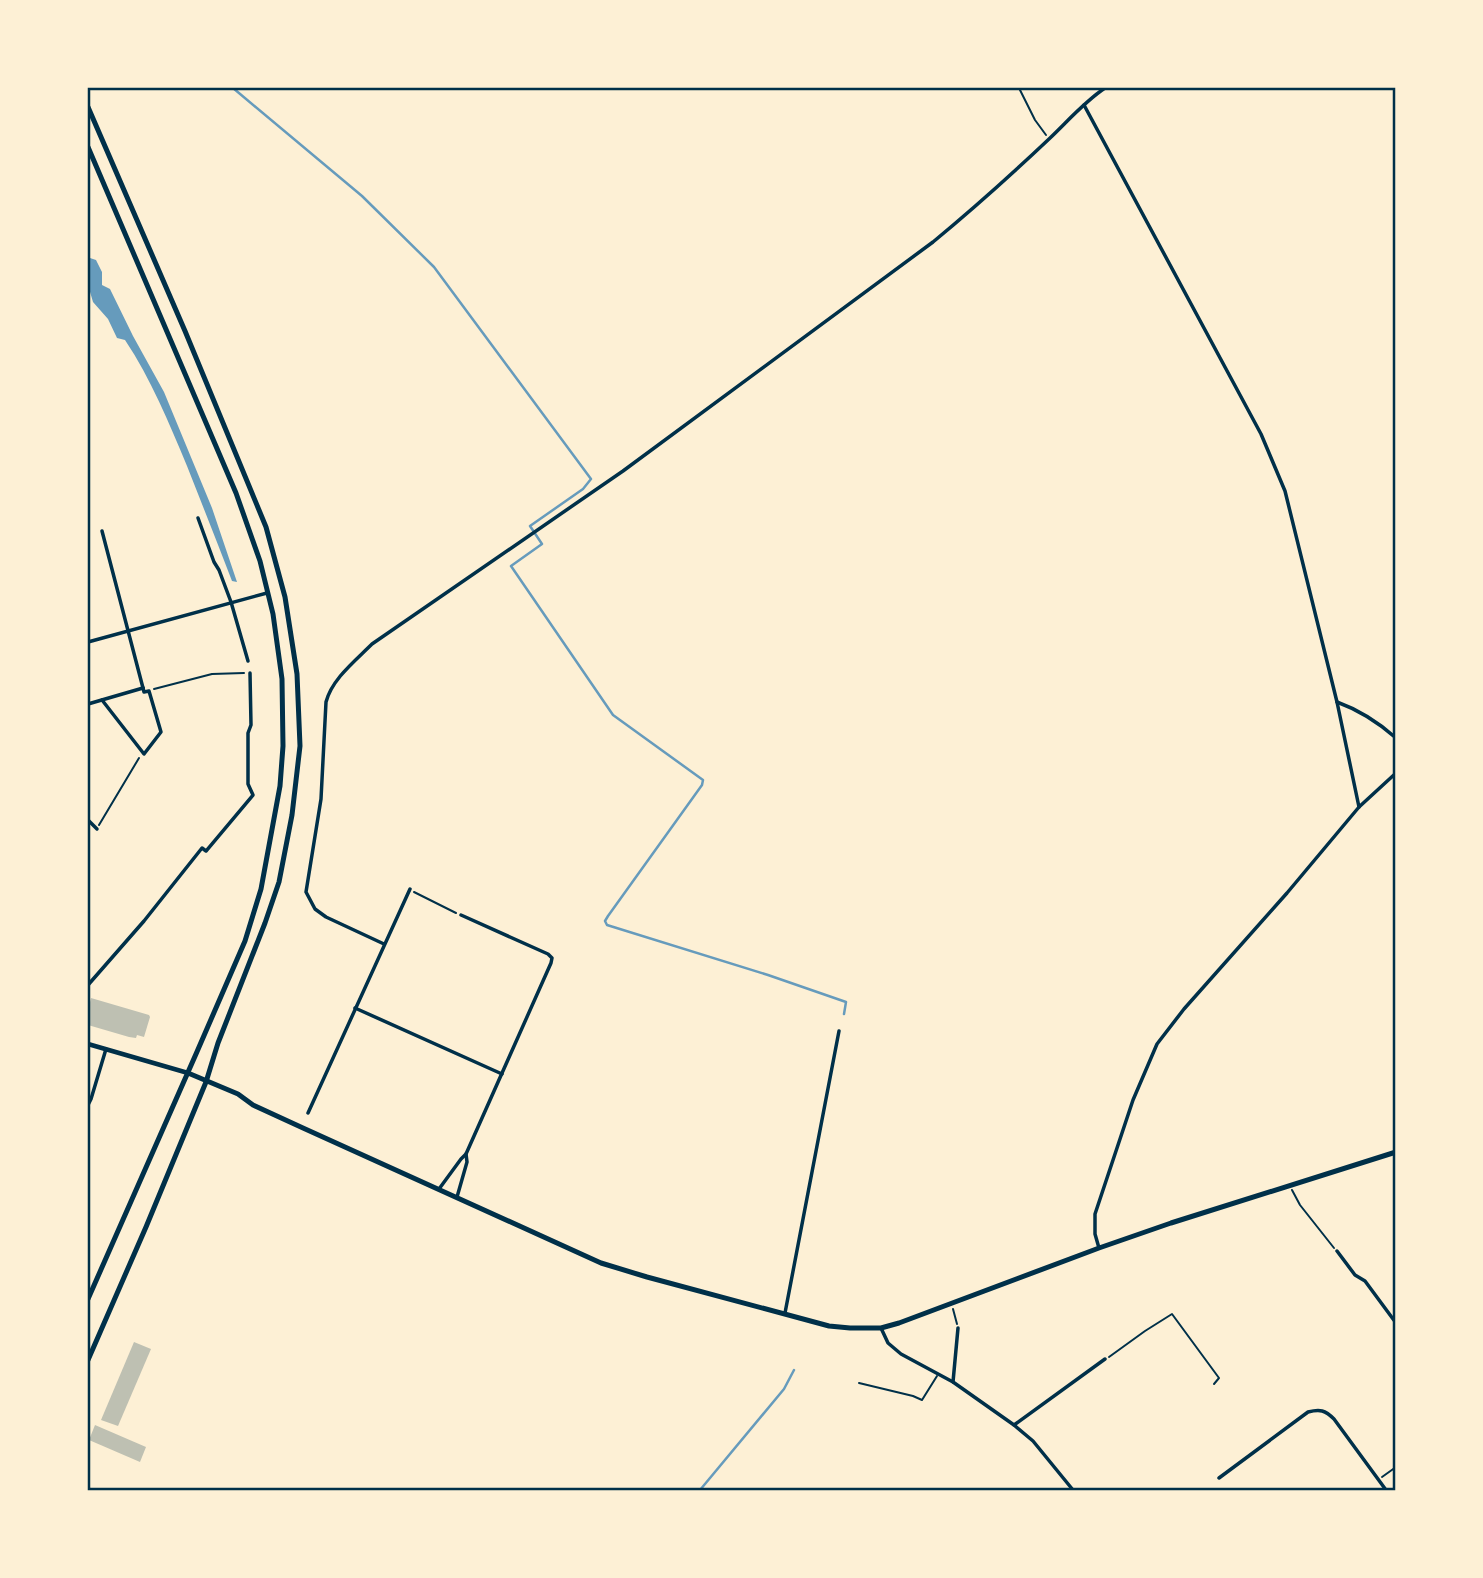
<svg xmlns="http://www.w3.org/2000/svg" width="1483" height="1578" font-family="'Work Sans',sans-serif">
<rect width="100%" height="100%" fill="#fdf0d5"/>
<path fill="#669bbc" d="M 88,255 L 90,258 L 96,260 L 102,272 L 102,285 L 110,289 L 133,336 L 164,392 L 212,508 L 237,582 L 232,581 C 217,542 202,504 187,466 C 169,423 151,379 125,340 L 117,338 L 108,319 L 93,302 L 88,285 Z"/>
<g fill="none" stroke-linecap="round" stroke-linejoin="round">
<g stroke="#669bbc" stroke-width="2.5">
<polyline points="233,88 362,196 434,267 591,479 583,489 530,526 542,544 511,566 613,715 703,780 702,785 608,916 605,921 607,925 768,975 846,1002 844,1014"/>
<polyline points="700,1490 784,1389 794,1370"/>
</g>
</g>
<g fill="#bec0b2">
<polygon points="91,998 149,1015 150,1017 144,1037 137,1035 136,1038 129,1037 88,1025 88,1010"/>
<polygon points="134,1342 151,1349 118,1426 101,1420"/>
<polygon points="95,1425 146,1447 140,1462 89,1440"/>
</g>
<g fill="none" stroke-linecap="round" stroke-linejoin="round">
<g stroke="#003049" stroke-width="2">
<polyline points="1019,88 1035,120 1046,135"/>
<polyline points="154,689 212,674 244,673"/>
<polyline points="99,825 139,758"/>
<polyline points="414,892 456,913"/>
<polyline points="1292,1190 1300,1205 1334,1248"/>
<polyline points="953,1309 957,1324"/>
<polyline points="1109,1357 1145,1331 1172,1314 1219,1378 1214,1384"/>
<polyline points="1382,1477 1396,1467"/>
<polyline points="88,1488 92,1490"/>
</g>
<polyline stroke="#003049" stroke-width="2" points="859,1383 913,1396 922,1400 937,1376"/>
<g stroke="#003049" stroke-width="3.5">
<polyline points="1084,105 1261,434 1285,491 1337,702 1359,807"/>
<polyline points="198,518 214,562 219,570 231,602 248,661"/>
<polyline points="102,531 143,688"/>
<polyline points="88,642 267,593"/>
<polyline points="102,700 144,754 161,732 149,691 144,692 143,688"/>
<path d="M 1337,702 C 1359,710 1378,722 1396,738"/>
<polyline points="88,704 143,688"/>
<polyline points="88,820 97,829"/>
<path d="M 384,944 L 326,917 L 315,909 L 306,892 L 321,799 L 326,702 C 332,679 355,661 372,644 L 623,471 L 933,242 C 973,209 1012,174 1049,139 C 1068,121 1084,102 1105,88"/>
<polyline points="88,985 144,921 202,848 206,851 253,795 248,784 248,733 251,725 250,673"/>
<polyline points="355,1008 502,1074"/>
<polyline points="88,1105 91,1099 106,1049"/>
<polyline points="308,1113 410,889"/>
<polyline points="439,1189 461,1159 466,1154 551,963 552,958 548,954 461,915"/>
<polyline points="457,1197 467,1162 466,1154"/>
<polyline points="1099,1248 1095,1234 1095,1214 1133,1100 1157,1044 1184,1009 1287,893 1359,807 1396,773"/>
<polyline points="1337,1251 1355,1275 1365,1281 1396,1323"/>
<polyline points="785,1313 839,1031"/>
<polyline points="881,1328 888,1343 901,1354 953,1382 1014,1425 1033,1441 1073,1490"/>
<polyline points="953,1382 958,1328"/>
<polyline points="1014,1425 1105,1359"/>
<path d="M 1219,1478 L 1308,1412 C 1320,1409 1325,1410 1334,1419 L 1386,1490"/>
</g>
<polyline stroke="#003049" stroke-width="4.5" points="88,1044 188,1073"/>
<g stroke="#003049" stroke-width="5">
<polyline points="88,107 185,331 266,527 285,597 297,674 300,746 292,815 279,882 265,923 218,1043 206,1082 146,1227 88,1360"/>
<polyline points="88,147 236,493 260,561 273,614 282,679 283,746 280,786 261,889 245,941 196,1054 88,1299"/>
<polyline points="188,1073 238,1094 253,1105 303,1128 601,1263 647,1277 829,1326 850,1328 881,1328 899,1323 1099,1248 1171,1223 1396,1152"/>
</g>
</g>
<rect width="1483" height="1578" fill="none" stroke="#fdf0d5" stroke-width="178"/>
<rect x="89" y="89" width="1305" height="1400" fill="none" stroke="#003049" stroke-width="2.5"/>
</svg>
